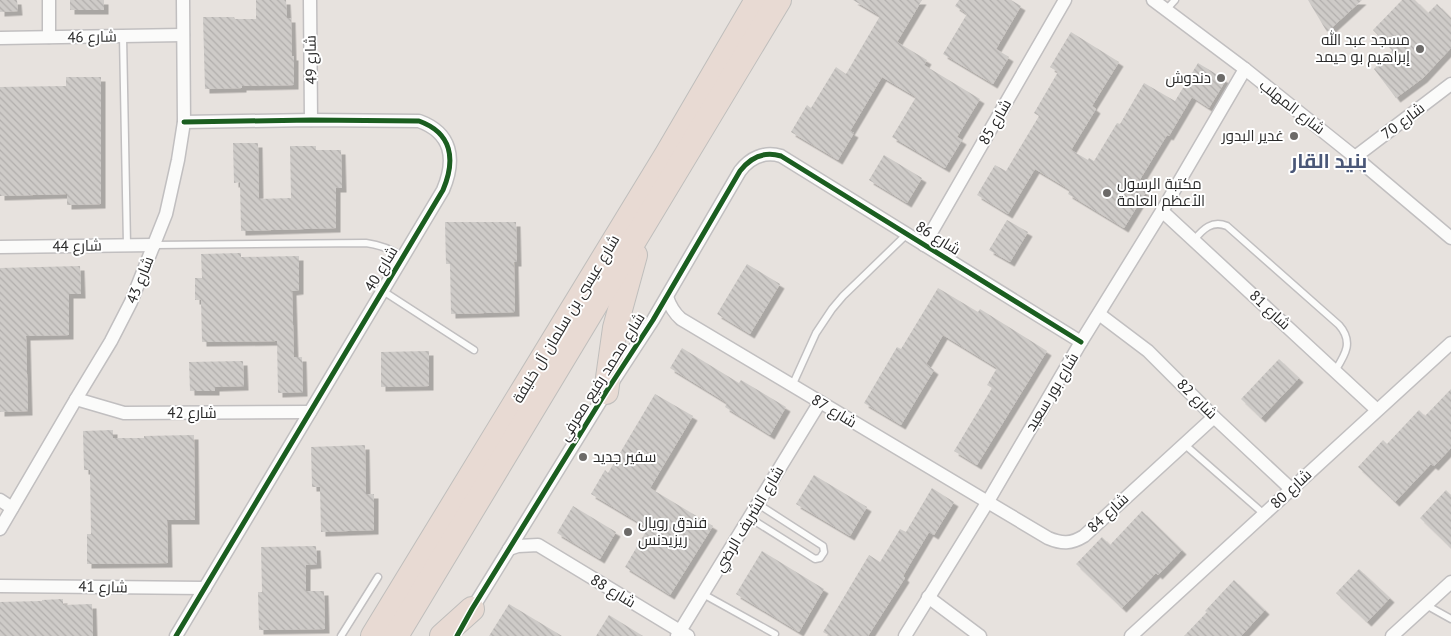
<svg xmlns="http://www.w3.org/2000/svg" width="1451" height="636" font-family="'PT Sans',Cairo,sans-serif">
<defs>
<pattern id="building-back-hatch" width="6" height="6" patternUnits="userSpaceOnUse" patternTransform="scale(1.25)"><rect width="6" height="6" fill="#cecbc8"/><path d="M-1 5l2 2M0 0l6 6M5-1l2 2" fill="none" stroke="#b1aeac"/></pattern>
<filter id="shadow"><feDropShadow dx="4.5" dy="4.5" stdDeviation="0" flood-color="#0004"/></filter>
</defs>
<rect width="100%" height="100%" fill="#e7e2de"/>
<g fill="url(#building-back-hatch)" filter="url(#shadow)">
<polygon points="0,0 17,0 18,11 0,12"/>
<rect x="70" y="0" width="34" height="10"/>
<polygon points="256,0 286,0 287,18 291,18 292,56 294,56 294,85 242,86 242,88 205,89 203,17 234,17 235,19 256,19"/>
<polygon points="853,0 922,0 897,42 927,60 924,65 980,99 957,137 962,140 945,168 892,137 916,97 882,77 850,131 854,133 838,160 791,132 807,105 811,108 836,67 846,74 880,16"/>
<polygon points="959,0 1011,0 1021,6 996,49 1009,57 993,84 943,54 967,14 955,6"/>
<polygon points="1308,0 1362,0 1327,32"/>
<polygon points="1402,0 1415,0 1428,13 1437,4 1451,18 1451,48 1423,78 1396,98 1374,69 1392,50 1373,30"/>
<polygon points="1071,32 1119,62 1092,106 1096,109 1071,150 1088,160 1089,158 1094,161 1117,123 1120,124 1144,83 1175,101 1198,63 1226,80 1209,108 1192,97 1169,136 1167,135 1136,186 1146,192 1124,228 1068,194 1070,190 1035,169 1008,214 977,195 995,165 1006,171 1039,116 1034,113 1058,72 1050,67"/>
<polygon points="66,77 101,77 101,204 67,205 67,194 0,196 0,87 66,86"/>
<polygon points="233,143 258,143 259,199 291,198 290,146 316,146 316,150 341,150 342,188 336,188 336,228 241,231 240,182 234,183"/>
<polygon points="884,155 922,178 907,203 869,180"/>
<polygon points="1007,220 1028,232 1010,262 989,250"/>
<polygon points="445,222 516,222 517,262 514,262 515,312 451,314 450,264 446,264"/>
<polygon points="241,253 241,257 299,256 299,290 292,291 294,357 302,357 303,392 278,393 277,341 202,342 201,300 195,300 195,278 202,278 201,254"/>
<polygon points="747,264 780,284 750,334 717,314"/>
<polygon points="80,266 81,294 69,294 69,335 26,336 28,411 0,412 0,268"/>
<polygon points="938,288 978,312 980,309 1047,351 977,465 954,451 992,388 987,385 997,368 943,335 926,364 934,370 901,425 864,403 897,347 901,349"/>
<polygon points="682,348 739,383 741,380 786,407 770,435 725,407 727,403 670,368"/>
<polygon points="429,351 429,386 381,387 381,352"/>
<polygon points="1279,359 1299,378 1261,418 1241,399"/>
<polygon points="243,361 244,386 215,387 215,391 190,391 189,362"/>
<polygon points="1451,389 1451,448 1434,466 1431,464 1395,502 1358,467 1383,440 1387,444 1419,410 1425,416"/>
<polygon points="655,394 693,416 650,488 713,526 670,595 625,567 648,528 591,494 605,470 608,473"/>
<polygon points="113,430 113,438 144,438 144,436 194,435 195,520 167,520 168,563 87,564 87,534 91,534 90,470 84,470 83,431"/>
<polygon points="365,445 366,494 374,494 374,530 321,532 320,487 312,487 311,447"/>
<polygon points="814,475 867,507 850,536 796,504"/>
<polygon points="932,488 954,502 934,535 929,532 903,576 905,578 868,636 830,636 823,632 869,555 880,562 900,529 906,532"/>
<polygon points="1446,490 1451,495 1451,548 1420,518"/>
<polygon points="573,506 616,532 600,559 557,533"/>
<polygon points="1142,511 1182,550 1158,575 1156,573 1122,608 1076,564 1102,537 1110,545"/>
<polygon points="316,546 317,564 306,565 306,591 324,591 325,629 259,630 258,592 262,592 261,547"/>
<polygon points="762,551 824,589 799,632 736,594"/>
<polygon points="1359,569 1390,598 1367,622 1336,593"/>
<polygon points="1234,580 1265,610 1241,636 1184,636 1207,612 1205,611"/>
<polygon points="63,599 63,605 92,604 93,636 0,636 0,602 42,601 42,600"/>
<polygon points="509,604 562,636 489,636"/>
<polygon points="609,615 643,636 596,636"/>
</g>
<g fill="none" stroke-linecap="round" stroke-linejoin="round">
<defs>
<g id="service">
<polyline points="1166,10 1175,0"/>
<polyline points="123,36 127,245"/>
<path d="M 1194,240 C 1203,229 1212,220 1227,226 L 1339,325 C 1354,342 1345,355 1335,371"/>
<path d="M 154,245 L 366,243 C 381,245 391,249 403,257"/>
<polyline points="383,291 474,350"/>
<polyline points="792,386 816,333 832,309 843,296 907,234"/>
<polyline points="1184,444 1264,514"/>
<polyline points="750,518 815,559 820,558 824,552 823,546 758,504"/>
<polyline points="703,594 775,634"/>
<polyline points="1426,605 1451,619"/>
<polyline points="341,636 378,577"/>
</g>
<g id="minor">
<polyline points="49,0 49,37"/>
<polyline points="310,0 311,120"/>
<polyline points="1153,0 1245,69 1355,157 1451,238"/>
<polyline points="0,38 183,35"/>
<polyline points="1355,157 1451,84"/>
<polyline points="1162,211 1377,410"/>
<polyline points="924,245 1065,0"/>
<polyline points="0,247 154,245"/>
<path d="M 667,297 C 670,306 673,312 681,319 L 1048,538 C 1062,544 1071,544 1084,536 L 1214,417"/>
<polyline points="1099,314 1148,351 1214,417 1291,489"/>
<polyline points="76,399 124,413 310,412"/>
<polyline points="0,500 12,508"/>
<polyline points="0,529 76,399 111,341 131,302 166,214 178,160 184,122 183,0"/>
<polyline points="509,549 518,546 538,545 688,636"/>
<polyline points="0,586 205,588"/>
<polyline points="928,597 980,636"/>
<path d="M 469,614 L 606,392 L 653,320 L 740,171 C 750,158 764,151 781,156 L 1081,342"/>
<path d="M 176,636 L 443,190 C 456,159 452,133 419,121 L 311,120 L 184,122"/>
<polyline points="677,636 820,402"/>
<polyline points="905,636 987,503 1081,342 1162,211 1245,69"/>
<polyline points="1131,636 1451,343"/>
<polyline points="1392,636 1451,582"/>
</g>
<g id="motorway">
<polyline points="606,392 615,328 635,255"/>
<polyline points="373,636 667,154 757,0"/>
<polyline points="396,636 779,0"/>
<polyline points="442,636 472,609"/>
</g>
</defs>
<use href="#service" stroke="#c1bfc0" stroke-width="9"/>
<use href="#minor" stroke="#c1bfc0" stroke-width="15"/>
<use href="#motorway" stroke="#bfbebc" stroke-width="26"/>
<use href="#service" stroke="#fbfbfa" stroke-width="6"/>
<use href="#minor" stroke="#fbfbfa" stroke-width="12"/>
<use href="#motorway" stroke="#e8dad3" stroke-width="24"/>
<defs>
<g id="cycleway">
<path d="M 176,636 L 443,190 C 456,159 452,133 419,121 L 311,120 L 184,122"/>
<path d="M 457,636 L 472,609 L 606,392 L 653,320 L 740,171 C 750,158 764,151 781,156 L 1081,342"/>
</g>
</defs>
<use href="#cycleway" stroke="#fff" stroke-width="8"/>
<use href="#cycleway" stroke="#1b5e20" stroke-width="5"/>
</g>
<g fill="#6c6a68" stroke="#fff" stroke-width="2">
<circle cx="1420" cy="49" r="5"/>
<circle cx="1221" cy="78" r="5"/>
<circle cx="1294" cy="136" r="5"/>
<circle cx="1107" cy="193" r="5"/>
<circle cx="583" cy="457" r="5"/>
<circle cx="628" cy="532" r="5"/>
</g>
<g text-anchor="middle" stroke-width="4" stroke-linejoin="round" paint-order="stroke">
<g font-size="15" fill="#292929" stroke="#fff">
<text transform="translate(92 37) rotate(-1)" y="5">شارع 46</text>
<text transform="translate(311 60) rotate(-91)" y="5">شارع 49</text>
<text transform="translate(1292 107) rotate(38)" y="5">شارع المهلب</text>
<text transform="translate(1403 121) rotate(-37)" y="5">شارع 70</text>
<text transform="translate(995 122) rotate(-60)" y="5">شارع 85</text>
<text transform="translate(938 238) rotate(32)" y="5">شارع 86</text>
<text transform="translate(77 246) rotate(-1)" y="5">شارع 44</text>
<text transform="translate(381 269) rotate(-59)" y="5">شارع 40</text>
<text transform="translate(140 280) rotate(-68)" y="5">شارع 43</text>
<text transform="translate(1270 310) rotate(43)" y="5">شارع 81</text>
<text transform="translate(566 319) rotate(-59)" y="5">شارع عيسى بن سلمان آل خليفة</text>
<text transform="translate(602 377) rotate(-58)" y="5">شارع محمد رفيع معرفي</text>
<text transform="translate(1052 392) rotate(-59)" y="5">شارع بور سعيد</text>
<text transform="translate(1197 399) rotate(45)" y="5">شارع 82</text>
<text transform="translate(834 411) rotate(31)" y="5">شارع 87</text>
<text x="192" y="418">شارع 42</text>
<text transform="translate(1291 489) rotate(-43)" y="5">شارع 80</text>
<text transform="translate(1108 513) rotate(-43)" y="5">شارع 84</text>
<text transform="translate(749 519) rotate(-59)" y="5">شارع الشريف الرضي</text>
<text transform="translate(103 587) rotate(1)" y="5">شارع 41</text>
<text transform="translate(613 591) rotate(31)" y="5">شارع 88</text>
</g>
<g font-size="15" fill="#292929" stroke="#fff" text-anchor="end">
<text x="1410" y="45">مسجد عبد الله<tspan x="1410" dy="17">إبراهيم بو حيمد</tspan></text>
<text x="1211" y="83">دندوش</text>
<text x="1284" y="141">غدير البدور</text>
<text x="1117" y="189" text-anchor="start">مكتبة الرسول<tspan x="1117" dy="17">الأعظم العامة</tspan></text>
<text x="593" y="462" text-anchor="start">سفير جديد</text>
<text x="638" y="528" text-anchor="start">فندق رويال<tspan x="638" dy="17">ريزيدنس</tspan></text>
</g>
<g font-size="20" font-weight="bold" fill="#4a5778" stroke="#fff">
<text x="1329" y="168">بنيد القار</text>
</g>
</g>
</svg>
